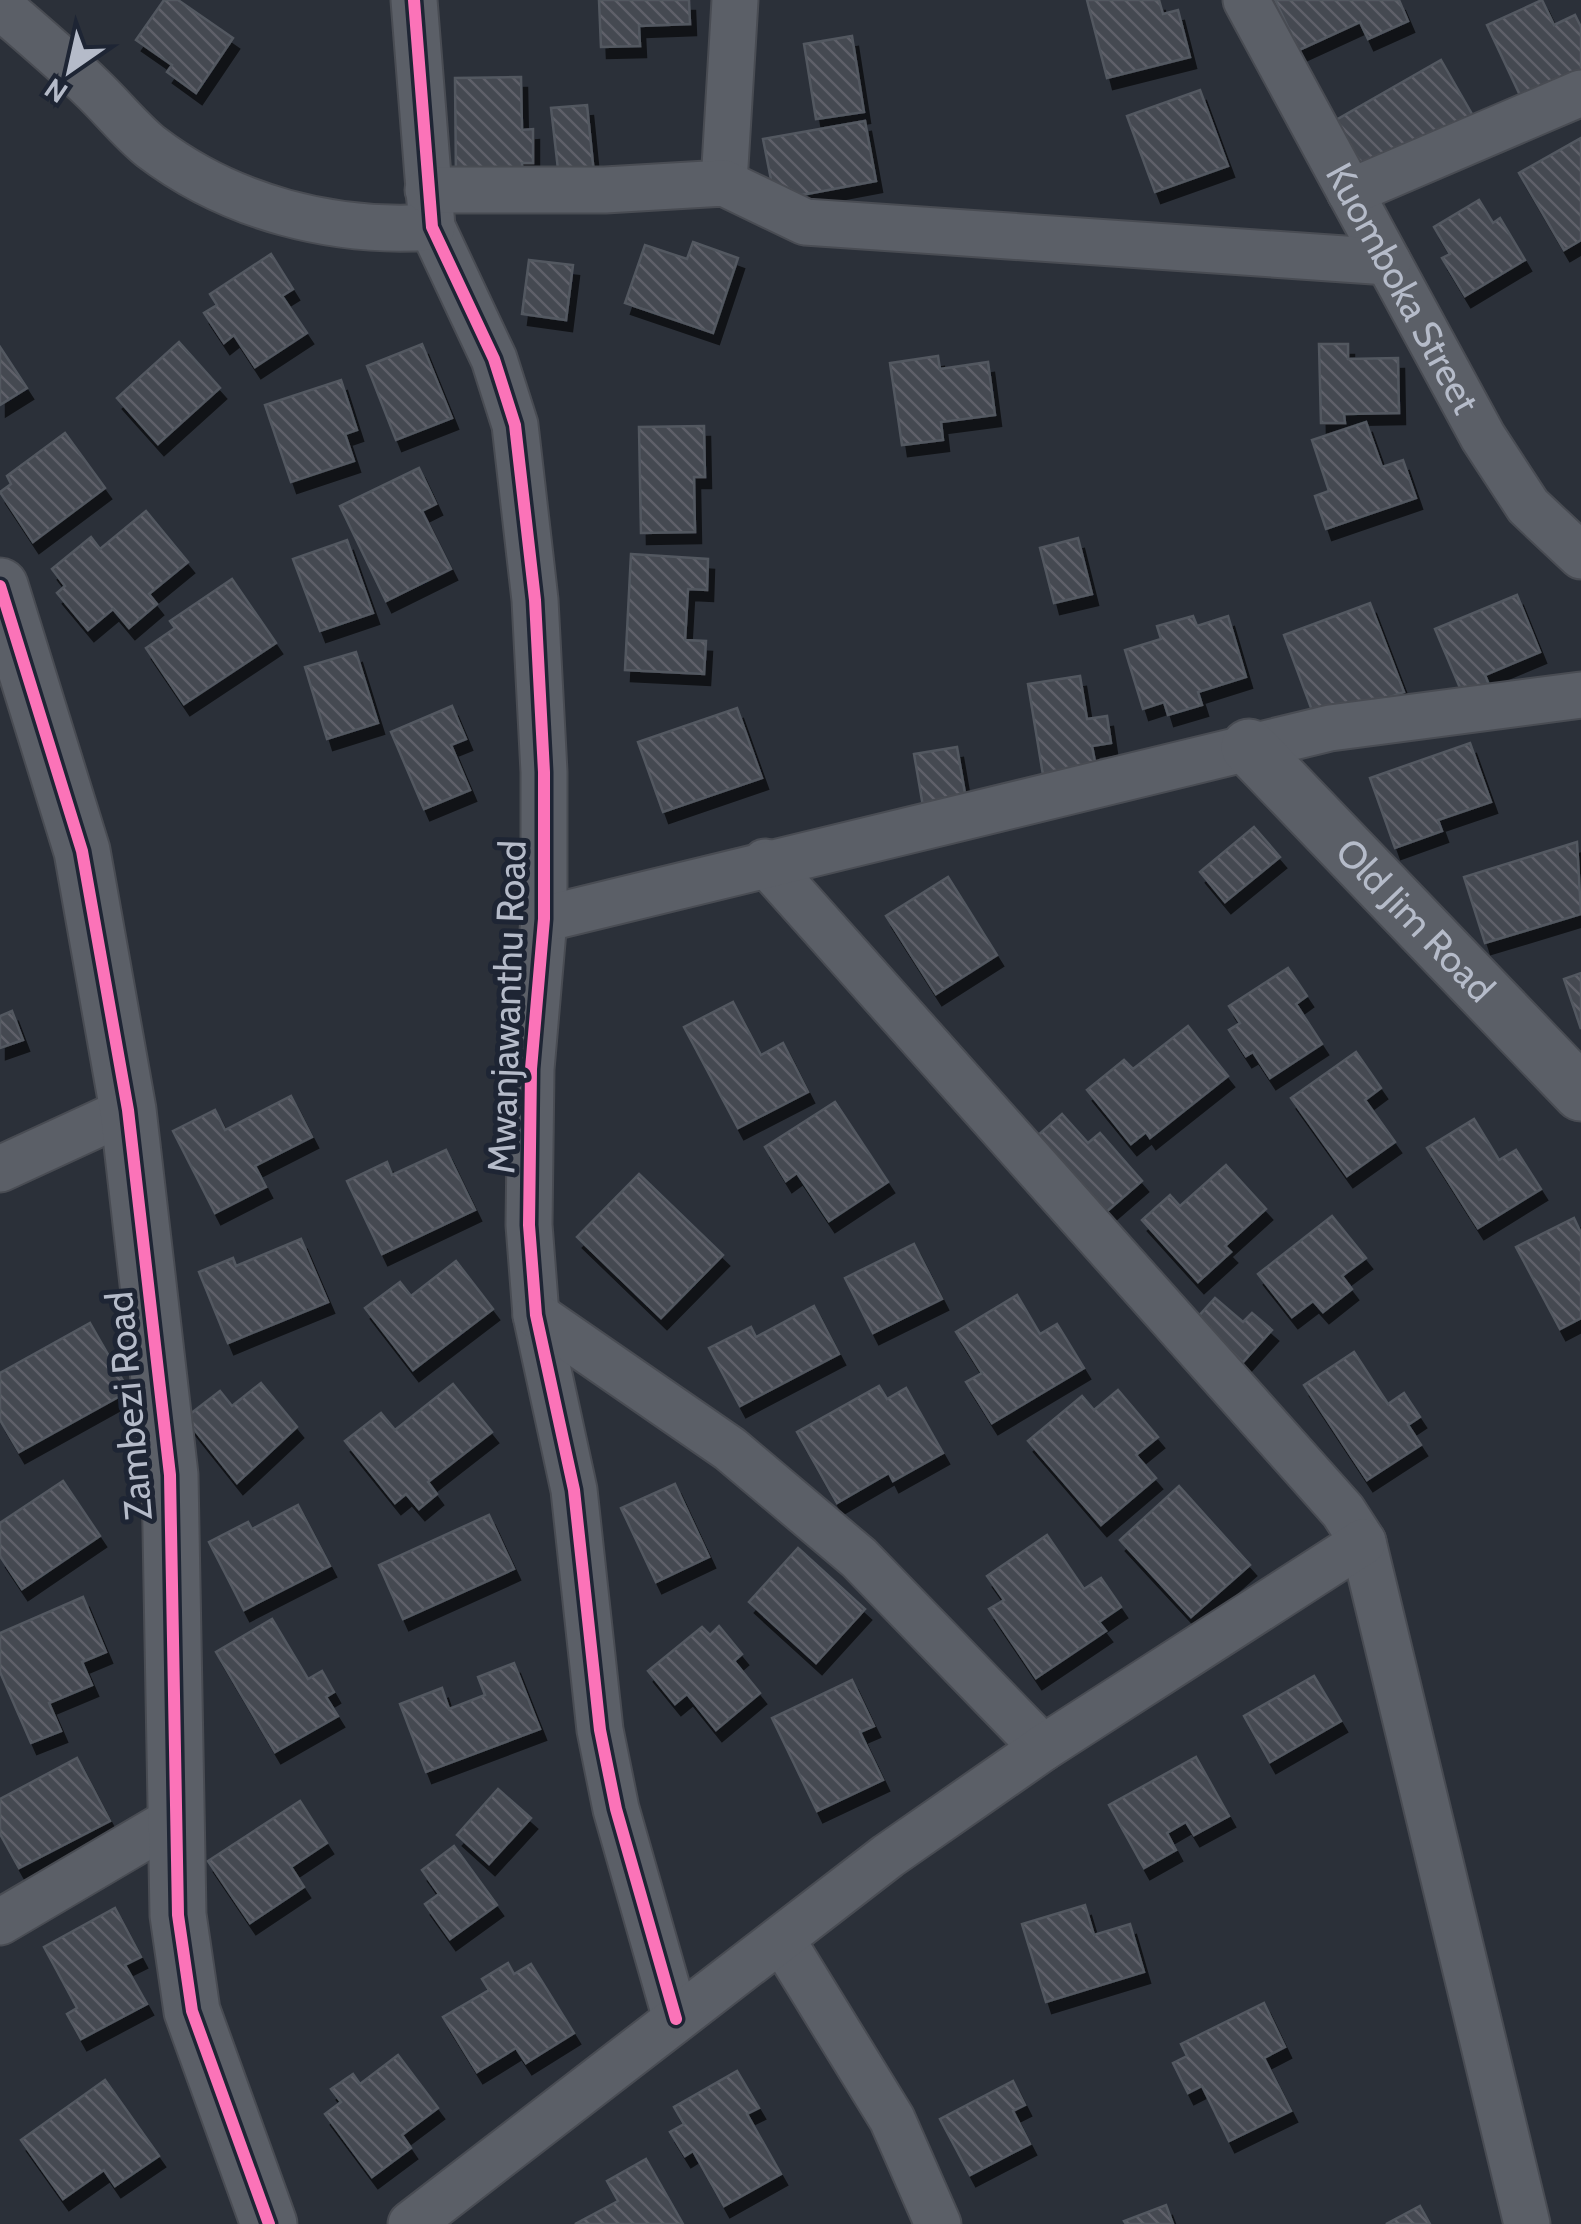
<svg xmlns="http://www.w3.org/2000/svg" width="1581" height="2224" font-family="Cabin,sans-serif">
<defs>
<pattern id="building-back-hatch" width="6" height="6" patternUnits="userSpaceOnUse" patternTransform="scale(2.5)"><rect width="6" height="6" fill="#454951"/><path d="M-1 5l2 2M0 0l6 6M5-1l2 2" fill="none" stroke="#5e6169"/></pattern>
<filter id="shadow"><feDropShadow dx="6" dy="11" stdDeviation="0" flood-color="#0009"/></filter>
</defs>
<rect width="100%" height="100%" fill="#2b3039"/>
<g fill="url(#building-back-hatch)" stroke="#535861" stroke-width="2.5" filter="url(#shadow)">
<polygon points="164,0 178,0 233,38 196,93 167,72 172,65 136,40"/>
<polygon points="599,0 689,0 690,24 639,26 640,46 601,47"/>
<polygon points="1087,0 1159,0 1163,14 1178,10 1190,57 1107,78"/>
<polygon points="1275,0 1399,0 1408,21 1368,39 1360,22 1299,50"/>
<polygon points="1542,0 1554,25 1575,15 1581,27 1581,83 1526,108 1487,25"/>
<polygon points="852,36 864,112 816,119 804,44"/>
<polygon points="1441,60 1476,121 1371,181 1336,120"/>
<polygon points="521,77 522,130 533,129 533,163 522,163 522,179 456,179 455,78"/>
<polygon points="1200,90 1228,166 1155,192 1127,116"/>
<polygon points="587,105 595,184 560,187 551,108"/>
<polygon points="865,121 876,181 775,200 763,139"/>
<polygon points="1581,138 1581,240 1564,250 1519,173"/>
<polygon points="1479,200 1493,223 1500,218 1525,260 1465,296 1442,258 1450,254 1434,227"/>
<polygon points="693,242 738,258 713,333 625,303 645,245 687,259"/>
<polygon points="271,254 293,289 282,296 307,333 255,367 234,335 224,343 204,313 217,305 210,294"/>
<polygon points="529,260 573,265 566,320 522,314"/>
<polygon points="179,342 220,388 158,444 117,398"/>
<polygon points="422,344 452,418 396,440 367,366"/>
<polygon points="1319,344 1348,344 1348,359 1398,358 1399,413 1344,414 1345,423 1321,423"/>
<polygon points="0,347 27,388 0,405"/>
<polygon points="938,356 940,369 988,362 995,415 941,422 943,440 902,445 890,363"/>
<polygon points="341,380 357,430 345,434 354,461 291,482 265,405"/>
<polygon points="1366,422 1382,467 1403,460 1416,498 1326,529 1315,496 1329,491 1312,440"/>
<polygon points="704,426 705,477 694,477 695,532 641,533 639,427"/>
<polygon points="65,433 105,488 33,542 0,492 11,484 7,476"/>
<polygon points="419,468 436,504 422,511 451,569 386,601 340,506"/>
<polygon points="146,511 188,562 149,594 157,604 129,628 113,609 88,630 57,593 65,586 52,569 91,537 100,549"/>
<polygon points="1078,538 1092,594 1054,603 1040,548"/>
<polygon points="347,540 373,613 320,631 293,559"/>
<polygon points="631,554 708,559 707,590 688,589 685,640 706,641 704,674 625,670"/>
<polygon points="232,579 276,643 184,704 146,648 175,628 170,621"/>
<polygon points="1517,595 1540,652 1485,675 1489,685 1463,695 1435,629"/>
<polygon points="1370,603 1404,692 1317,724 1284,635"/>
<polygon points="1193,616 1197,626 1228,616 1246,677 1198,692 1202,705 1168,715 1164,702 1143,709 1125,650 1161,639 1157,626"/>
<polygon points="356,652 378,723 327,739 305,667"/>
<polygon points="1080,676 1087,719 1107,716 1111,743 1092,746 1096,767 1043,775 1028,684"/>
<polygon points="452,706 466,739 451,745 470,790 424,809 391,732"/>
<polygon points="737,708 762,778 663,812 638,742"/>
<polygon points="1470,743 1491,802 1438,820 1442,831 1395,848 1370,778"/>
<polygon points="957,747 967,805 924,812 914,754"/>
<polygon points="1254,827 1280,857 1225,902 1200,872"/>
<polygon points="1577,842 1581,914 1485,943 1464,877"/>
<polygon points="948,877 997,955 936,994 886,916"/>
<polygon points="1288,968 1307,996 1296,1004 1322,1044 1270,1078 1253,1052 1246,1056 1229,1030 1240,1023 1229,1006"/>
<polygon points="1581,973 1581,1029 1564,979"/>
<polygon points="733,1002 761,1055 783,1043 808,1092 738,1128 684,1027"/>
<polygon points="12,1011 23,1040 0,1048 0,1016"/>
<polygon points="1188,1026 1228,1076 1150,1138 1146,1132 1131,1144 1087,1090 1124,1060 1133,1069"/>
<polygon points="1356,1052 1381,1088 1365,1100 1395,1142 1347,1176 1291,1098"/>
<polygon points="291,1096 312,1137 255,1166 266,1187 215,1213 173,1131 215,1110 225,1130"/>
<polygon points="835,1102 888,1182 829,1221 797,1173 786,1181 765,1147"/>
<polygon points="1062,1114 1088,1143 1100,1133 1142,1181 1097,1220 1035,1138"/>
<polygon points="1474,1119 1499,1160 1516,1150 1541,1189 1478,1228 1427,1148"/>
<polygon points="446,1150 475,1210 382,1254 347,1181 387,1162 392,1175"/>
<polygon points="1226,1165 1266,1209 1225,1246 1231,1252 1198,1282 1142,1220 1170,1195 1180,1206"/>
<polygon points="639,1174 723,1255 661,1318 577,1237"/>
<polygon points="1332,1216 1366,1258 1342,1276 1352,1289 1323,1312 1313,1301 1292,1317 1258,1274"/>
<polygon points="1574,1218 1581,1233 1581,1318 1560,1329 1516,1247"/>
<polygon points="301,1239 328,1302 228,1343 199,1272 233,1258 236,1266"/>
<polygon points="914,1244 942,1299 873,1333 845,1278"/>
<polygon points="456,1261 493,1309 413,1370 365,1308 400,1282 411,1296"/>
<polygon points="1017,1295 1040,1334 1057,1324 1084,1368 992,1423 966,1382 982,1373 956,1332"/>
<polygon points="1215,1298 1243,1322 1252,1313 1272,1330 1235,1371 1187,1329"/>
<polygon points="814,1306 839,1354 740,1406 709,1348 751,1327 756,1337"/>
<polygon points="90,1323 129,1391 19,1452 0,1420 0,1373"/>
<polygon points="1354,1352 1388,1404 1404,1393 1420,1417 1408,1425 1421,1445 1367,1480 1304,1385"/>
<polygon points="261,1383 297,1427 237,1483 185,1418 220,1391 232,1406"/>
<polygon points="453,1384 492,1432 428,1482 437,1494 419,1509 406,1494 395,1503 345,1441 381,1413 395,1430"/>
<polygon points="879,1386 887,1399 906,1388 943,1453 893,1481 889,1473 837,1503 797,1432"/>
<polygon points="1118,1390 1158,1437 1136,1455 1156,1478 1101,1525 1028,1441 1082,1396 1094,1410"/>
<polygon points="63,1481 100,1536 22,1589 0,1556 0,1523"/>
<polygon points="675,1484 709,1557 656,1582 621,1508"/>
<polygon points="1179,1486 1250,1565 1191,1617 1120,1540"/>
<polygon points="298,1505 330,1566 244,1610 209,1542 248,1522 252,1529"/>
<polygon points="489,1515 514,1569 403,1619 379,1565"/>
<polygon points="1047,1535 1084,1589 1101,1578 1121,1607 1099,1622 1106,1631 1036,1678 989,1609 1004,1600 987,1576"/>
<polygon points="798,1548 865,1609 816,1663 749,1602"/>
<polygon points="83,1597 106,1652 82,1662 92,1685 49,1703 61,1731 31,1743 0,1672 0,1633"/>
<polygon points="272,1619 308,1679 322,1671 334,1692 326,1697 338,1716 275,1752 216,1652"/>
<polygon points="719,1626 742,1654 734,1661 760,1693 716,1730 687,1694 675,1704 648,1671 702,1627 710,1635"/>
<polygon points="514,1663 540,1729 426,1772 400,1704 442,1688 449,1709 485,1695 478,1677"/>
<polygon points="1314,1676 1341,1721 1270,1762 1244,1716"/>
<polygon points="852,1680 874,1726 860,1732 883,1780 817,1811 772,1718"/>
<polygon points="1196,1757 1229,1816 1194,1835 1186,1822 1167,1833 1176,1850 1144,1868 1109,1805"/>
<polygon points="77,1758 110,1821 19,1868 0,1834 0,1799"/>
<polygon points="498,1789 531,1818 489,1864 457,1835"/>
<polygon points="300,1801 327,1843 291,1867 304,1887 250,1923 208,1861"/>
<polygon points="454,1846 497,1905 450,1939 425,1904 439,1894 422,1870"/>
<polygon points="1085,1905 1094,1935 1130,1924 1144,1972 1046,2002 1022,1924"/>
<polygon points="115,1908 141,1957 125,1965 147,2004 81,2039 67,2014 77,2008 44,1947"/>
<polygon points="508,1963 514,1974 531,1964 574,2033 526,2063 516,2048 477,2072 443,2017 489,1990 482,1979"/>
<polygon points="1264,2003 1285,2047 1264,2058 1291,2111 1229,2141 1202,2086 1188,2093 1173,2063 1187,2056 1181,2044"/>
<polygon points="398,2055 438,2108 402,2135 411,2148 372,2177 325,2114 341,2102 331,2089 353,2074 360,2084"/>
<polygon points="737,2071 759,2108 747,2114 781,2174 724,2206 693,2151 685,2156 670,2132 684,2124 674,2107"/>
<polygon points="105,2080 159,2156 115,2186 104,2170 63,2199 21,2140"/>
<polygon points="1013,2081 1025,2105 1013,2111 1030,2144 970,2175 940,2119"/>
<polygon points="646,2159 683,2224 575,2224 618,2201 607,2181"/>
<polygon points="1166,2205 1173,2224 1126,2224 1124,2221"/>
<polygon points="1420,2206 1430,2224 1386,2224"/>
</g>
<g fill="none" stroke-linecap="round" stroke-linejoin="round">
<defs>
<g id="minor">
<polyline points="414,0 432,227 494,359 515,425 535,600 544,772 544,919 531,1069 529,1225 536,1315 574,1490 600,1730 616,1809 676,2019"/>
<path id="s1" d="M 1246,0 L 1483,437 L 1528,506 L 1581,556"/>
<path d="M 0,6 C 31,33 62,59 92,88 C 112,107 130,130 151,147 C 231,208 334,234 432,227"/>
<polyline points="724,183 735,0"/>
<polyline points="428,190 605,190 724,183 805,222 1388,262"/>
<polyline points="1350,192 1581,93"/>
<polyline points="765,862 1343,1511 1363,1542 1527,2224"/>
<polyline points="544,919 1330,728 1581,695"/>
<polyline points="0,1169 128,1110"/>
<polyline points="536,1315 730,1449 859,1558 1043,1748"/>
<polyline points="0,1922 175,1819"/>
<polyline points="782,1940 892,2119 938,2224"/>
<polyline points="411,2224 888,1856 1043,1748 1363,1542"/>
</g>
<g id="tertiary">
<polyline points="0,586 82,851 128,1110 170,1475 178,1915 192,2011 269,2224"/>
<path id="s2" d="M 1249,747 L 1581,1093"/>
</g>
</defs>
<use href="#minor" stroke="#494c53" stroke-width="49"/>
<use href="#tertiary" stroke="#494c53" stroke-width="59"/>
<use href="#minor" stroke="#5b5f67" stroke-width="45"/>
<use href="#tertiary" stroke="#5b5f67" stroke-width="55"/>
<defs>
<g id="cycleway">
<polyline points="414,0 432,227 494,359 515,425 535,600 544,772 544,919 531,1069 529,1225 536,1315 574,1490 600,1730 616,1809 676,2019"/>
<polyline points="0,586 82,851 128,1110 170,1475 178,1915 192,2011 269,2224"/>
</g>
</defs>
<use href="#cycleway" stroke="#1e2534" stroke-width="19"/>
<use href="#cycleway" stroke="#fb73b8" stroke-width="12"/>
</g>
<g text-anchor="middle" stroke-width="10" stroke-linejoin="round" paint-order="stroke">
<g font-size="38" fill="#b5bbc9" stroke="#1e2534">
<text dy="13" stroke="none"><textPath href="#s1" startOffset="328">Kuomboka Street</textPath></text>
<text dy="13" stroke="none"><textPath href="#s2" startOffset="240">Old Jim Road</textPath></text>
<text transform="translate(507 1007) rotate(-88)" y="13">Mwanjawanthu Road</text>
<text transform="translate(129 1406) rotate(-95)" y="13">Zambezi Road</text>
</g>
</g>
<g transform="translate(70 70) rotate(214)" stroke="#1e2534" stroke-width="8" paint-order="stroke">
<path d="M0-8L18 38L0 25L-18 38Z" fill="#b5bbc9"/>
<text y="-15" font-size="28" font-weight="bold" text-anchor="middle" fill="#b5bbc9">N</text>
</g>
</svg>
